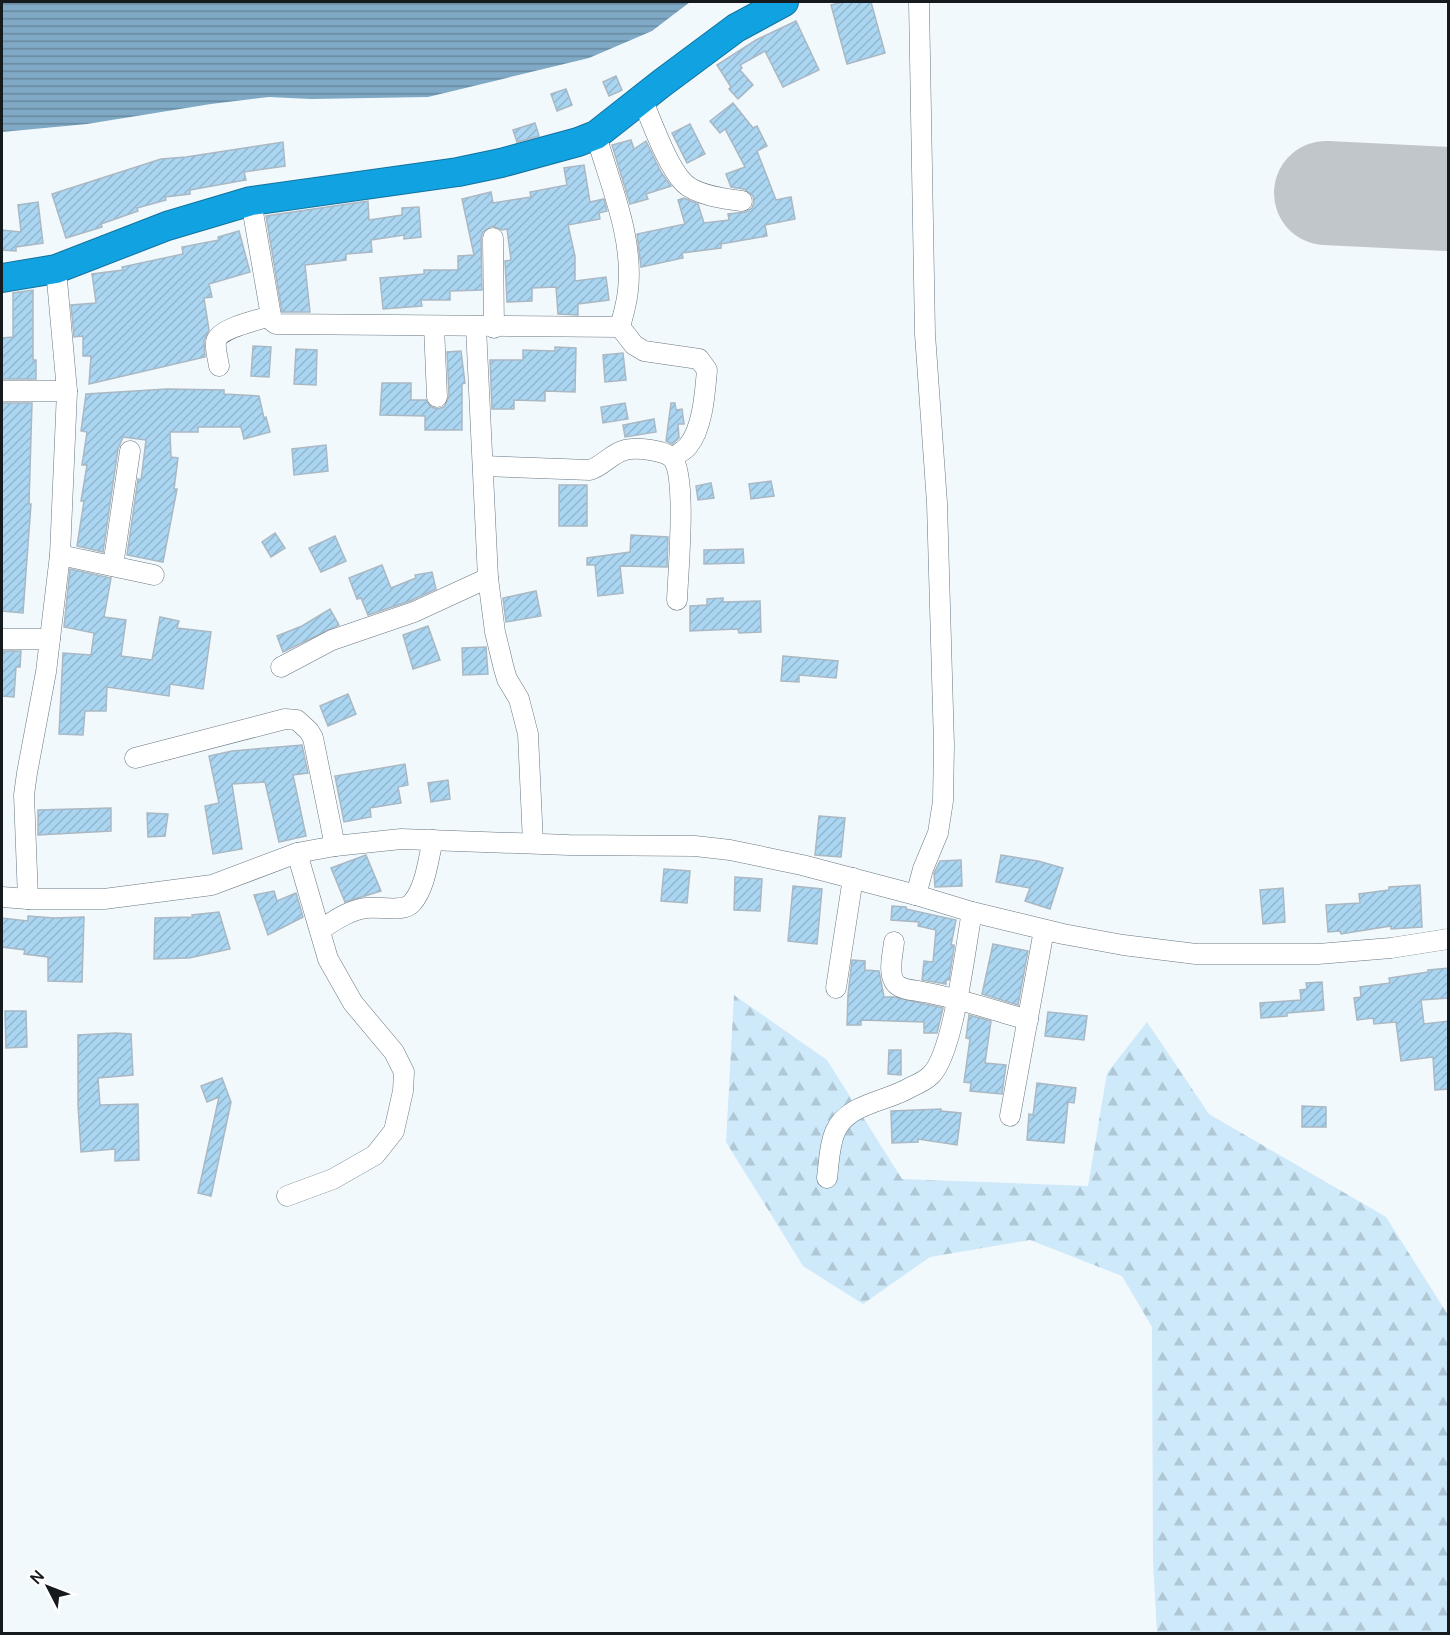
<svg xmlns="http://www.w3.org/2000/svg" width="1450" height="1635" font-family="Manrope,sans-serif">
<defs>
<pattern id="forest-firs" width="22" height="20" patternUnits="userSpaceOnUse" patternTransform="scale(1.5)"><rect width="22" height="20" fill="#cee9fa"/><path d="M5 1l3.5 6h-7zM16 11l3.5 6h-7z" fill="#b0c7d6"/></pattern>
<pattern id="water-rules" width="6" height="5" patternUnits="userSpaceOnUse" patternTransform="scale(1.5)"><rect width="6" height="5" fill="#7fa9c4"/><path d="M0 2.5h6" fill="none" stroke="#67899f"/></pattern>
<pattern id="building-hatch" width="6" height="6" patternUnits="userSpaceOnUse" patternTransform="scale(1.5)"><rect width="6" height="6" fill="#abd6f2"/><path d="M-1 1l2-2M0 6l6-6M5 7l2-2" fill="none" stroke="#92b7cf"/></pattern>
</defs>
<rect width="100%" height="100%" fill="#f2f9fd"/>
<polygon fill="url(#forest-firs)" points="734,995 827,1060 902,1179 1088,1186 1107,1073 1147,1022 1209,1114 1386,1217 1448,1315 1448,1633 1157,1633 1153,1561 1152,1327 1122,1276 1030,1240 930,1257 863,1304 803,1266 726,1142"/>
<polygon fill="url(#water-rules)" points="2,2 690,2 652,31 589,58 428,97 311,99 269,97 211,104 87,124 2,132"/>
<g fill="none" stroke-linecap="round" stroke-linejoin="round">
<polyline stroke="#c0c6ca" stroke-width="104" points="1326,193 1448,199"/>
</g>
<g fill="url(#building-hatch)" stroke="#a9b8c2" stroke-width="1.5">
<polygon points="842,2 871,2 885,53 847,64 831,5"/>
<polygon points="796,21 819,70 783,87 765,51 740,65 742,68 740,70 753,85 738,99 729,89 731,87 717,65 756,40"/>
<polygon points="616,76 622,90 609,96 603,82"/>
<polygon points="566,89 572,105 557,111 551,94"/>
<polygon points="733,103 753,128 757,126 767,146 757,151 776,200 791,197 795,219 765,225 767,236 721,244 721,248 682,253 683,258 641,267 637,234 685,224 678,200 684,198 698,204 704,223 729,220 728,214 746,212 752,208 754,202 753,196 744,189 731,187 726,174 745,167 725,129 720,133 710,121"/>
<polygon points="535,123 539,136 517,142 513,130"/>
<polygon points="690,124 705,154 687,163 672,133"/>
<polygon points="631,140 634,149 646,141 661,172 671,186 646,194 648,199 630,204 612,145"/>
<polygon points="283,142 285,166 244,172 246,180 190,190 190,194 165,197 166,200 137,208 138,211 101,224 102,227 66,238 52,194 161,159 186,157"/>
<polygon points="584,165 590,202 604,199 607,211 599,213 600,219 568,225 575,256 575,281 606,277 609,300 578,304 578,315 558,314 556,287 532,288 532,301 507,302 505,261 511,260 507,229 502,230 492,226 483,232 481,238 482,290 450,291 450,300 421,300 422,306 383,309 380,278 424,274 424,270 458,270 458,256 474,255 462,199 491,192 493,203 531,197 530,192 567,185 564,168"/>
<polygon points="368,201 369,220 402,215 402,208 419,207 421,237 404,239 404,235 371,240 372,252 346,254 346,260 305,265 310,312 282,312 266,216"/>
<polygon points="38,202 43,243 16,247 16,251 2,250 2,230 21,232 18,205"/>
<polygon points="239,231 250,272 209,284 212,297 204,298 209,330 204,341 205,357 89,384 91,356 83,356 83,336 74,337 71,305 96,303 92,274 123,270 122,267 183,254 182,247 219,240 218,237"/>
<polygon points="33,290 33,360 36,360 36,379 2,379 2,338 13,337 13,293"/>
<polygon points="253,346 271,347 269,377 251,376"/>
<polygon points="555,347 576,348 575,392 545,391 545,401 514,400 514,409 492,409 490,360 523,360 523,350 555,351"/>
<polygon points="296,349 317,350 316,385 294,384"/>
<polygon points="461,351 465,383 462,384 462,430 425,430 425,416 380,415 382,383 411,383 411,400 426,400 431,407 437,409 444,407 449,396 447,352"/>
<polygon points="623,353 626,380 605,382 603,355"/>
<polygon points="167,389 224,390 224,394 259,396 264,418 266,417 270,432 244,439 241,427 198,427 198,432 170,432 171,457 178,458 174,489 177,489 163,562 127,555 138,479 141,480 146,440 123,437 118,449 103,552 77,546 84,501 81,501 87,465 82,465 87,432 81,431 86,394"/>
<polygon points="2,403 32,403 29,504 31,504 23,613 2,611"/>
<polygon points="625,403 628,419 603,423 601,407"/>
<polygon points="671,403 675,403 676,410 682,409 684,424 678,424 679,438 672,444 666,441"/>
<polygon points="654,419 656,432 625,437 623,425"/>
<polygon points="326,445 328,471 294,475 292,449"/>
<polygon points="771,481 774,496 751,499 749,484"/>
<polygon points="711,483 714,498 698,500 696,486"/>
<rect x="559" y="485" width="28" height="41"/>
<polygon points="275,533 285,548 271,557 262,542"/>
<polygon points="631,535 668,537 667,567 620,566 623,593 598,596 595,565 587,565 587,558 630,552"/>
<polygon points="335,536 346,561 321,572 309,548"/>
<polygon points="743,549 744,563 704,564 704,550"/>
<polygon points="382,565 391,588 416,578 415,575 432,572 436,589 410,601 368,615 361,598 357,599 349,578"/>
<polygon points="70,569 111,578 104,617 126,620 121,656 152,660 160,617 179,621 177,628 211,632 203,689 170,684 169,696 107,687 106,711 85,711 83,735 59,734 63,653 91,655 94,633 64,627"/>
<polygon points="536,591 541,616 506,622 503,598"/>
<polygon points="723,598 723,602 760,601 761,632 739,633 738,629 690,631 690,606 707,605 707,599"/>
<polygon points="330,609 339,625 283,652 277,636 302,626"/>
<polygon points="428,626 440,660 413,669 403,635"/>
<polygon points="486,647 488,674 463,675 462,648"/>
<polygon points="2,651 21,651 20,667 16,667 14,697 2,696"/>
<polygon points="783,656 838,661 836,678 799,675 799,682 781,681"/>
<polygon points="348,694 356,714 328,726 320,706"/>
<polygon points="302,745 308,773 293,775 306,836 279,842 265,782 232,784 242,849 213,854 205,806 219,803 209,756 232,751"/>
<polygon points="405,764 408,785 398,787 401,803 370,808 371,817 344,822 335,776"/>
<polygon points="448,780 450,799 431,802 428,783"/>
<polygon points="111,808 111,831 38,835 38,810"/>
<polygon points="147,813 168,814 165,836 148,837"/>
<polygon points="819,816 845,818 841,857 815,855"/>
<polygon points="366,855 381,891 345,902 331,868"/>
<polygon points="1001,855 1038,861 1063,868 1050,909 1025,901 1030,888 996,882"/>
<polygon points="961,860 962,886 935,887 934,873 940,861"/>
<polygon points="664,869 690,871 687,903 661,901"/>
<polygon points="735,877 762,879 760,911 734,910"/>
<polygon points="1420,885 1422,927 1391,929 1391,926 1341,934 1340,931 1328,932 1326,905 1360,903 1359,894 1389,890 1389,887"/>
<polygon points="793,886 822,889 817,944 788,941"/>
<polygon points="1283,888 1285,922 1263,924 1260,890"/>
<polygon points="274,891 277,901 296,893 303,917 268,935 254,895"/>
<polygon points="892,906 906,907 906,909 956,920 951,945 954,945 954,948 949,980 946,980 946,984 922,980 924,961 933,962 936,930 918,926 919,922 891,920"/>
<polygon points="219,912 230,949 189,958 154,959 155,918 193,917 192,915"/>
<polygon points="28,916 54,918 84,917 82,982 48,981 48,957 24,954 25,950 2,947 2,918 28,921"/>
<polygon points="993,944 1028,951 1018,1005 982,994"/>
<polygon points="852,960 865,961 865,970 879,971 884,997 894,997 943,1008 937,1033 924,1033 924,1022 861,1020 861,1025 847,1025 848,995"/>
<polygon points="1449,968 1449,998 1421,1000 1424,1024 1449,1021 1449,1089 1435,1090 1433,1057 1401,1061 1396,1022 1374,1024 1373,1018 1357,1020 1354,998 1361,997 1360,987 1390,983 1389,978 1428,972 1428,970"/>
<polygon points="1322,982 1324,1010 1287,1013 1287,1016 1261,1018 1260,1003 1301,1000 1300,990 1307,989 1306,983"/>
<polygon points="5,1011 26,1011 27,1047 6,1048"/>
<polygon points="1048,1012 1087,1016 1084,1040 1045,1036"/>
<polygon points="969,1015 991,1021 985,1063 1006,1065 1002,1094 970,1091 971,1083 964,1082 970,1039 966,1038"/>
<polygon points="116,1033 131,1034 133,1075 98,1078 100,1105 138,1104 139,1160 115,1161 115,1149 81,1152 78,1105 78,1035"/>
<polygon points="889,1050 901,1050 901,1075 888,1074"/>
<polygon points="222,1078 231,1102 211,1196 198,1193 219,1097 207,1102 201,1086"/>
<polygon points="1037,1083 1076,1088 1074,1103 1068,1102 1064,1143 1027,1140 1029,1114 1033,1115"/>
<polygon points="1302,1106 1326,1107 1326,1127 1302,1127"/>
<polygon points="941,1109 941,1111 961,1113 957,1145 918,1139 918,1142 892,1143 891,1111"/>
</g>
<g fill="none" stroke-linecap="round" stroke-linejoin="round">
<defs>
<g id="minor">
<path d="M 642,99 C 652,122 667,166 684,183 C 696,195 725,199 742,201"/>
<path d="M 251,201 L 271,316 L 272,321 L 276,324 L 620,327 C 623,315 627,303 628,290 C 634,238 610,184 596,135"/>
<polyline points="493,238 494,328"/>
<polyline points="434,326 437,397"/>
<polyline points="476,327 488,578 495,632 504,669 507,679 519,699 528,734 533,843"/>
<path d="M 620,327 L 634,345 L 644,351 L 699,359 L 707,370 C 705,392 703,428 688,446 C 684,451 677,454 673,458"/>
<path d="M 219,366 C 218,359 215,349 216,342 C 218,328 259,320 271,316"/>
<polyline points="2,391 67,391"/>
<path d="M 483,466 L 590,470 C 603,466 612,453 625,450 C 636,447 666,450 673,459 C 687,479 678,573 677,600"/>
<polyline points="60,555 154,575"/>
<polyline points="113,566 130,451"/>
<polyline points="2,639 50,639"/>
<polyline points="281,667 332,640 414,612 488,578"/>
<polyline points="135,758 285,719 297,720 309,731 313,738 335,846"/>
<polyline points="916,895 923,869 938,833 943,801 944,745 937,503 925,334 919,2"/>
<polyline points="2,897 28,899 104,899 212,885 297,853 335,846 401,839 569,845 695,846 730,850 802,865 916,895 972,912 1063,934 1123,945 1196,954 1318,954 1391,948 1448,939"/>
<polyline points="28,899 24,795 27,773 46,672 60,555 67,391 56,269"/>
<path d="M 320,930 C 334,921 349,910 366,908 C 379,906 403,913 412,903 C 426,887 428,859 433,840"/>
<path d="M 894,942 C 893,954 887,974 896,984 C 902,990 914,990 923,992 C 958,998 993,1010 1028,1020"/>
<polyline points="836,988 853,878"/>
<polyline points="1010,1116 1044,930"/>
<path d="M 827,1178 C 829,1163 829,1146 835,1132 C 847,1103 887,1102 911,1087 C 918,1084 926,1080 931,1075 C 954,1052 965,948 972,912"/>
<polyline points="287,1196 333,1179 375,1155 394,1131 403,1091 404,1072 394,1052 353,1003 328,959 297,853"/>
</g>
<polyline id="highway" points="2,278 56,269 167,226 251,201 458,172 501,163 578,142 596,135 662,83 736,28 784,2"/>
</defs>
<use href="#minor" stroke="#697780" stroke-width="21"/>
<use href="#highway" stroke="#12729d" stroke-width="30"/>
<use href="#minor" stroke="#fff" stroke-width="20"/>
<use href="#highway" stroke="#11a2e2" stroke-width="28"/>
</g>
<rect width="1450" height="1635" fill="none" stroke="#141a1d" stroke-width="6"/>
<g transform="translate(48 1587) rotate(312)" stroke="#ffffff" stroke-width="4.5" paint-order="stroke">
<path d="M0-4.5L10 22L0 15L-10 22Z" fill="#141a1d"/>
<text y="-9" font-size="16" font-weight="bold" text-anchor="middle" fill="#141a1d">N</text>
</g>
</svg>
